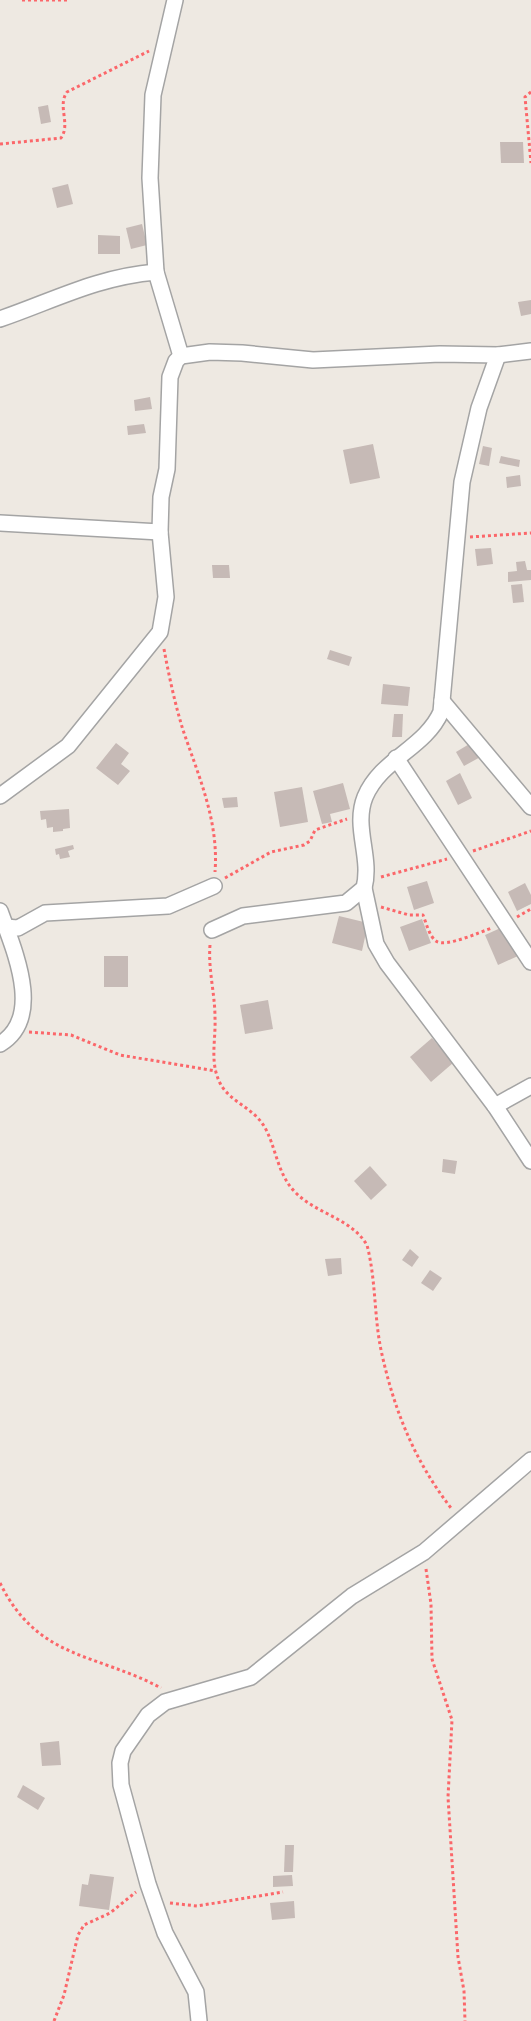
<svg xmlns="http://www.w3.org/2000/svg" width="531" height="2021" font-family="'Asap Condensed',sans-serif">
<rect width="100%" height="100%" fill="#eee9e2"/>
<g fill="#c6bab6">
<polygon points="48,105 51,122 41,124 38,107"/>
<polygon points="500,142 523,142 524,163 501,163"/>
<polygon points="68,184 73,204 57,208 52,188"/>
<polygon points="142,224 147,245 131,249 126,228"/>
<polygon points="98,235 120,236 120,254 98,254"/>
<polygon points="531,300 531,314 521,316 518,302"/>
<polygon points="150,397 152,409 135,411 134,400"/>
<polygon points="144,424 146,433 128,435 127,426"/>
<polygon points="373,444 380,478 350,484 343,450"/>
<polygon points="483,446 492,448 489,466 479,464"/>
<polygon points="501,456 520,460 519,467 499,463"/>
<polygon points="520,475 521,486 507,488 506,477"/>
<polygon points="491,548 493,564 477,566 475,549"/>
<polygon points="525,561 527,570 531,570 531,580 508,582 508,572 517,571 516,562"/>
<polygon points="212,565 229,565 230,578 213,578"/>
<polygon points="522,584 524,602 513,603 511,585"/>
<polygon points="330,650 352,657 349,666 327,659"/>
<polygon points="383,684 410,687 408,706 381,704"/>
<polygon points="394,714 403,714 402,737 392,737"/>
<polygon points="476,740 484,755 464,766 456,752"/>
<polygon points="116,743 129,753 121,764 130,771 118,785 96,768"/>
<polygon points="460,773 472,798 458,805 446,781"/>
<polygon points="343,783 350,809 330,814 332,822 322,824 313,791"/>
<polygon points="302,787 308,822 280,827 274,792"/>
<polygon points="237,797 238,807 224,808 222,798"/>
<polygon points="69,809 70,828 63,829 63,831 53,832 53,827 47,828 46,819 41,820 40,811"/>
<polygon points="73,845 74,849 68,851 70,857 60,859 59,854 56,855 55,849"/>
<polygon points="427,881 434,903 414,910 407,887"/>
<polygon points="525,883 531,895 531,904 517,911 508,892"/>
<polygon points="339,916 368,923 362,951 332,943"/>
<polygon points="422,919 431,943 409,951 400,927"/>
<polygon points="505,926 518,956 498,965 485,935"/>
<rect x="104" y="956" width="24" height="31"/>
<polygon points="268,1000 273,1029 245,1034 240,1005"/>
<polygon points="432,1038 453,1063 431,1082 410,1057"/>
<polygon points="443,1159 457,1161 455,1174 442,1172"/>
<polygon points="370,1166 387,1185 371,1200 354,1181"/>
<polygon points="410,1249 419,1257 412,1267 402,1260"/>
<polygon points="341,1258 342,1274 328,1276 325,1259"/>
<polygon points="430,1270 442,1278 433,1291 421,1283"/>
<polygon points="59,1741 61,1765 42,1766 40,1743"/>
<polygon points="23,1785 45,1798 38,1810 17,1797"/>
<polygon points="285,1845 294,1845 293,1872 284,1872"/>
<polygon points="90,1874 114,1877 109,1910 79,1906 82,1884 88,1885"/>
<polygon points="292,1875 293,1886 273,1887 273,1876"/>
<polygon points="294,1901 295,1918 272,1920 270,1903"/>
</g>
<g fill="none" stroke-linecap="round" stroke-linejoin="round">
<defs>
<g id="minor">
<polyline points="175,0 153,95 150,178 156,272 181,356"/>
<path d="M 0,319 C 55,300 97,277 156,272"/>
<polyline points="0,523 160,532"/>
<polyline points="442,701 531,807"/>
<polyline points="396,758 531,962"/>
<polyline points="0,796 68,746 160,632 166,597 160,532 161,497 167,469 170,377 176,361 181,356 210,352 242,353 313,360 440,354 498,355 531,351"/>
<polyline points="364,888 376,944 387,963 495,1106 531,1161"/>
<path d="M 0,911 C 13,948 45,1017 0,1044"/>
<polyline points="5,927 18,928 45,913 168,906 214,886"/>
<path d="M 212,930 L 243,916 L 346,903 L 364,888 C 372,857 353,827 365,797 C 381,759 425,748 441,712 L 462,482 L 479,408 L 498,355"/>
<polyline points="495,1106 531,1086"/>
<polyline points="199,2021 196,1992 165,1933 148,1884 121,1785 120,1763 123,1751 148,1715 165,1702 251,1677 352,1596 424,1552 531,1460"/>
</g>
</defs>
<use href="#minor" stroke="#a4a4a4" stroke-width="18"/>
<g stroke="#fb676a" stroke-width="3" stroke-dasharray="3 3" stroke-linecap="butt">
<polyline points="22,0 70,0"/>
<polyline points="531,92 525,97 531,163"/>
<path d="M 0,144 L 61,138 C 71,124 57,106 67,92 L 149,51"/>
<polyline points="470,537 531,533"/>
<path d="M 164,649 C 169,676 175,704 183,730 C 199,777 219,822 215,872"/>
<polyline points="473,851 531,831"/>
<polyline points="381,877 447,859"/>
<polyline points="225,878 271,852 304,845 310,841 315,830 347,819"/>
<path d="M 381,907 L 409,915 L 423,915 C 426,922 429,936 436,941 C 445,948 480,932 492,928"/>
<polyline points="517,917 531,909"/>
<path d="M 210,945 C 208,970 215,993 215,1018 C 216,1041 209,1063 221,1085 C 231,1102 253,1108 264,1126 C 276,1146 277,1174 295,1192 C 316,1214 351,1218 367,1245 C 376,1280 374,1316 381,1350 C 394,1410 414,1460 451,1508"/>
<polyline points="29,1032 71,1035 120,1055 216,1071"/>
<polyline points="426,1569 431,1604 432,1659 452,1720 448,1797 458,1957 464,1991 465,2021"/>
<path d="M 0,1583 C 38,1660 96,1653 161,1688"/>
<polyline points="170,1903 197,1906 283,1892"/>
<polyline points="54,2021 64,1995 78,1935 84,1925 110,1913 136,1892"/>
</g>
<use href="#minor" stroke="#fff" stroke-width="15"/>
</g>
</svg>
